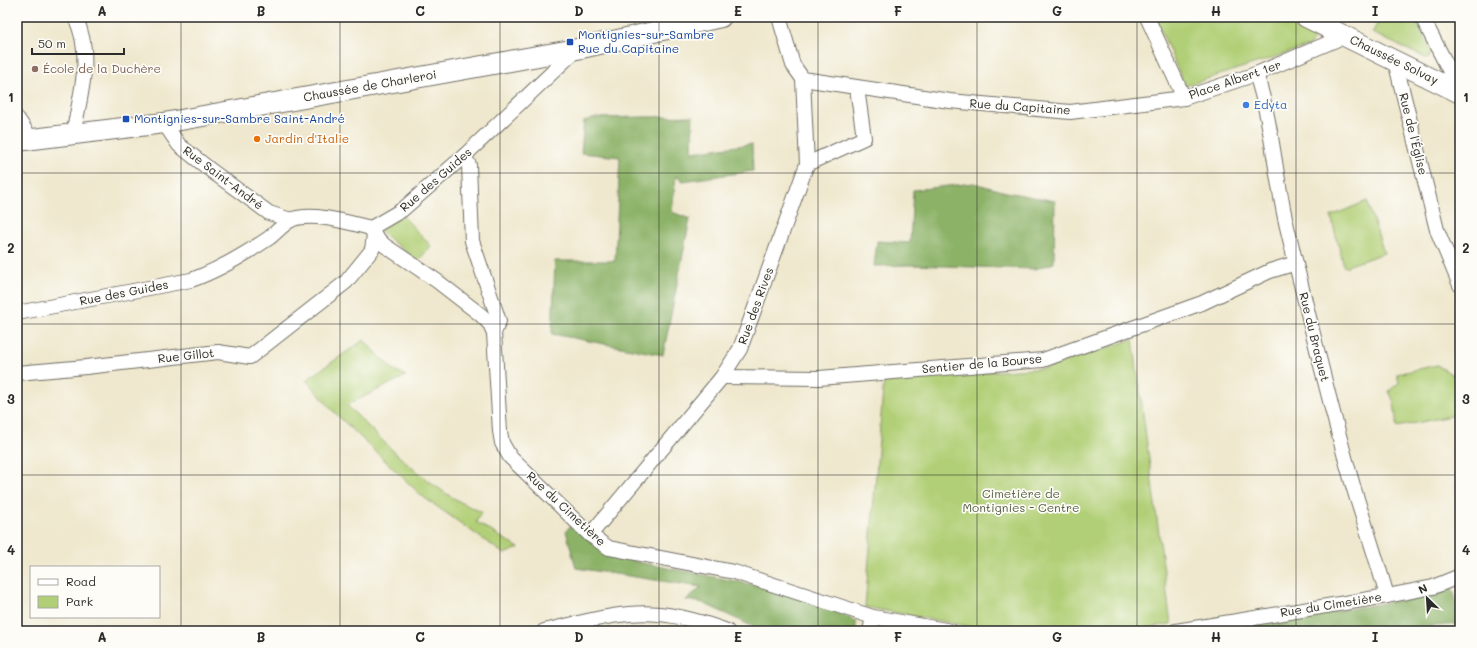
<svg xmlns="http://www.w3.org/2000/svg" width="1477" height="648" font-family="Mali,sans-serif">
<rect width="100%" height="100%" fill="#fdfcf7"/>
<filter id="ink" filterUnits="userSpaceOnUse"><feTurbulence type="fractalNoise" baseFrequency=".025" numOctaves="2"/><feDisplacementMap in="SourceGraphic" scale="8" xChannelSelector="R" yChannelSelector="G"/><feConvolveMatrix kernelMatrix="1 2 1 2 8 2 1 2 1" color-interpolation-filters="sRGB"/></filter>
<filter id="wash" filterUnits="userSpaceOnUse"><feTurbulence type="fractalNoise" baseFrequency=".012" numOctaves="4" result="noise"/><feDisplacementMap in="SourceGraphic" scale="16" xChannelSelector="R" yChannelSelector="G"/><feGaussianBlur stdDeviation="0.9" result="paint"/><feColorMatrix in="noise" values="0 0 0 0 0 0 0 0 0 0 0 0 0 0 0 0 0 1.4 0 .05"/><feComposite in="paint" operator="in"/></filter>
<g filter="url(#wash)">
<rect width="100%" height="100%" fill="#efe8ce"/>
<g fill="#b1cf76" stroke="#6e7d50">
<polygon points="1155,17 1288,17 1319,33 1309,46 1185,86"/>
<polygon points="1381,17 1414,17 1432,52 1428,59 1372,33"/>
<polygon points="1367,201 1384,253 1344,267 1331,216"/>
<polygon points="401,214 431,246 418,261 388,238 380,230"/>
<polygon points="1133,339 1171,624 1128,631 993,631 865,607 884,379 1047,368"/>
<path d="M 364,340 L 391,368 L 406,376 L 347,405 C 386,444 430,492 482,512 L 476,522 L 519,548 L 504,554 L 422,496 L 334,412 L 306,380 Z"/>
<polygon points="1437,365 1453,375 1460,374 1460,414 1397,427 1394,402 1389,391 1399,383 1397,374"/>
</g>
<g fill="#8cb267" stroke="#5c6e49">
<polygon points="693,116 692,152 752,144 753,171 683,181 676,176 672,212 690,219 663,355 552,334 555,261 615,261 620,157 581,153 584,121 595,118"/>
<polygon points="974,183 1006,192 1055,201 1054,263 1035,269 911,265 874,266 877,241 910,243 913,190"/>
<polygon points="574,521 597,547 637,562 801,594 856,621 856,631 762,631 703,603 686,600 701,587 576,568 566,531"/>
<polygon points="1451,585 1460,612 1460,624 1376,631 1219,631 1432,595"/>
</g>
</g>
<g filter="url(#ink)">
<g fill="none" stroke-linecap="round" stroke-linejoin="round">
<defs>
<g id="street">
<polyline points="779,17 793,65 803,79 950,101 1070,112 1184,98 1256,74 1345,36"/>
<polyline points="1147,17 1184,98"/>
<polyline points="1422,17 1460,91"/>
<polyline points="1395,61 1437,230 1460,285"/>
<path d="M 1256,74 C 1273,125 1275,179 1288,231 C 1309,317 1329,404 1354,489 C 1365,525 1377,560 1387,596"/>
<polyline points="17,118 32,140"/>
<polyline points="164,123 179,145 213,172 269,213 291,220"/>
<path d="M 73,135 C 80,95 94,55 75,17"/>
<polyline points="464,156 469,165 472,241 499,321 494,333 500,431 502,443 510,457 590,535 609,548 734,572 873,617 951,631"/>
<polyline points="807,164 864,138 857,88"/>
<polyline points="371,228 374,235 384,245 437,281 481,315 490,324 494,333"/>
<path d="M 17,313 L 191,280 C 219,270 244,255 269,238 C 276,233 285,222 293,219 C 314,212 350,223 371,228 L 402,210 L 464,156 L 577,49"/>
<polyline points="17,373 86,367 218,352 250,357 346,282 372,250 374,235"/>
<polyline points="722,377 819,378 1043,360 1202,303 1270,271 1296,263"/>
<polyline points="590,535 722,377 740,349 807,164 803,79"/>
<path d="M 544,631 C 581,623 621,610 659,614 C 683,616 705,623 727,631"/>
<polyline points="870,631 873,617"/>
<polyline points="1176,631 1387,596 1433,587 1460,576"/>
</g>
<g id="secondary">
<polyline points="1306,17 1460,93"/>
<polyline points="17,141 164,123 577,49 721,17"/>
</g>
</defs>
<use href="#street" stroke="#706d64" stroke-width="16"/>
<use href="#secondary" stroke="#706d64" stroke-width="22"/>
<use href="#street" stroke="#fff" stroke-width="14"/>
<use href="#secondary" stroke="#fff" stroke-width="20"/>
</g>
</g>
<path fill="none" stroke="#2b2b2b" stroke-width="1" stroke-opacity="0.55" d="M 181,17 L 181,631M 340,17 L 340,631M 500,17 L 500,631M 659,17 L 659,631M 818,17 L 818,631M 977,17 L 977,631M 1137,17 L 1137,631M 1296,17 L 1296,631M 17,173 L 1460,173M 17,324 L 1460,324M 17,475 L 1460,475"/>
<g fill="#1a4fb4" stroke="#fdfcf7" stroke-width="1.5">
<rect x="566" y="38" width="8" height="8" rx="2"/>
<rect x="122" y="115" width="8" height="8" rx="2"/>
</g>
<circle fill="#8d6e63" stroke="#fdfcf7" stroke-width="1.5" cx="35" cy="69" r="4"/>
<circle fill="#3f7fe0" stroke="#fdfcf7" stroke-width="1.5" cx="1246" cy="105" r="4"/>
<circle fill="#e8710a" stroke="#fdfcf7" stroke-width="1.5" cx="257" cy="139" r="4"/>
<g text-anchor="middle" stroke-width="3.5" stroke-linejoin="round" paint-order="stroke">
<g font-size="12" fill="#164399" stroke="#fdfcf7" text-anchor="start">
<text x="578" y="39">Montignies-sur-Sambre<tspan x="578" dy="14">Rue du Capitaine</tspan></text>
<text x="134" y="123">Montignies-sur-Sambre Saint-André</text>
</g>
<g font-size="12" fill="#2b2b2b" stroke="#fdfcf7">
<text transform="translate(1394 60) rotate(26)" y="4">Chaussée Solvay</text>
<text transform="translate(1235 80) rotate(-19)" y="4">Place Albert 1er</text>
<text transform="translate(370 86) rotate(-10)" y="4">Chaussée de Charleroi</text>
<text transform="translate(1020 107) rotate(4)" y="4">Rue du Capitaine</text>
<text transform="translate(1413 134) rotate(76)" y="4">Rue de l'Église</text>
<text transform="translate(223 178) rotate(37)" y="4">Rue Saint-André</text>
<text transform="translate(436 180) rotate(-41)" y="4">Rue des Guides</text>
<text transform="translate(124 293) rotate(-11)" y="4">Rue des Guides</text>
<text transform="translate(756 306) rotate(-70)" y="4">Rue des Rives</text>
<text transform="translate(1314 337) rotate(76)" y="4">Rue du Braquet</text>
<text transform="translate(186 356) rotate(-6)" y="4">Rue Gillot</text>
<text transform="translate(982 364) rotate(-5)" y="4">Sentier de la Bourse</text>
<text transform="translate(566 509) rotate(43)" y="4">Rue du Cimetière</text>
<text transform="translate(1331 605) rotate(-9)" y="4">Rue du Cimetière</text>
</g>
<g font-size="12" fill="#785e54" stroke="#fdfcf7" text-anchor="start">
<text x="43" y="73">École de la Duchère</text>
</g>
<g font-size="12" fill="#366cbe" stroke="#fdfcf7" text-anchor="start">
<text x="1254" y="109">Edyta</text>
</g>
<g font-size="12" fill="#c56008" stroke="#fdfcf7" text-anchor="start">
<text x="265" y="143">Jardin d'Italie</text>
</g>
<g font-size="12" fill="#535c42" stroke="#fdfcf7">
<text x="1021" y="498">Cimetière de<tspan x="1021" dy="14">Montignies - Centre</tspan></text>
</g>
</g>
<rect width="1477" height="648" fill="none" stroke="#fdfcf7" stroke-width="44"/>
<rect x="30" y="566" width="130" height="52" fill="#fdfcf7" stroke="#a9a8a5"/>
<rect x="38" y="579" width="20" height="6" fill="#ffffff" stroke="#a9a8a5"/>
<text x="66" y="586" font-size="12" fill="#2b2b2b">Road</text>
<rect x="38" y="596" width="20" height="12" fill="#b1cf76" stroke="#a9a8a5"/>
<text x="66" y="606" font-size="12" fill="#2b2b2b">Park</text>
<g transform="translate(1427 598) rotate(335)" stroke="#fdfcf7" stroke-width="3" paint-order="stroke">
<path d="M0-3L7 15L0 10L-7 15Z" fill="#2b2b2b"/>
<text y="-6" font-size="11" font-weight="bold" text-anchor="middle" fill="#2b2b2b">N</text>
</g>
<path d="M32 48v6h92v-6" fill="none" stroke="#2b2b2b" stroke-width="2"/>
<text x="38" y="48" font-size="12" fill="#2b2b2b" stroke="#fdfcf7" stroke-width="3" paint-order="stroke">50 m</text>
<rect x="22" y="22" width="1433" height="604" fill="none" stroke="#2b2b2b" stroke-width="1.5"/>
<g font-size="13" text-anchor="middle" font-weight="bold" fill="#2b2b2b">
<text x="102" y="16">A</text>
<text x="261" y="16">B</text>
<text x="420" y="16">C</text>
<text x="579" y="16">D</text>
<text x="738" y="16">E</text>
<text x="898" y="16">F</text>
<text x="1057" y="16">G</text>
<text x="1216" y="16">H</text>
<text x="1375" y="16">I</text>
<text x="11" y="102">1</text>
<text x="1466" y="102">1</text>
<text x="11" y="253">2</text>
<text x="1466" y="253">2</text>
<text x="11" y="404">3</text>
<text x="1466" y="404">3</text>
<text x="11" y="555">4</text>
<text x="1466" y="555">4</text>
<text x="102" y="642">A</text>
<text x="261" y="642">B</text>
<text x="420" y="642">C</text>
<text x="579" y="642">D</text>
<text x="738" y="642">E</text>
<text x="898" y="642">F</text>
<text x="1057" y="642">G</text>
<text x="1216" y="642">H</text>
<text x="1375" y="642">I</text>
</g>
</svg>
